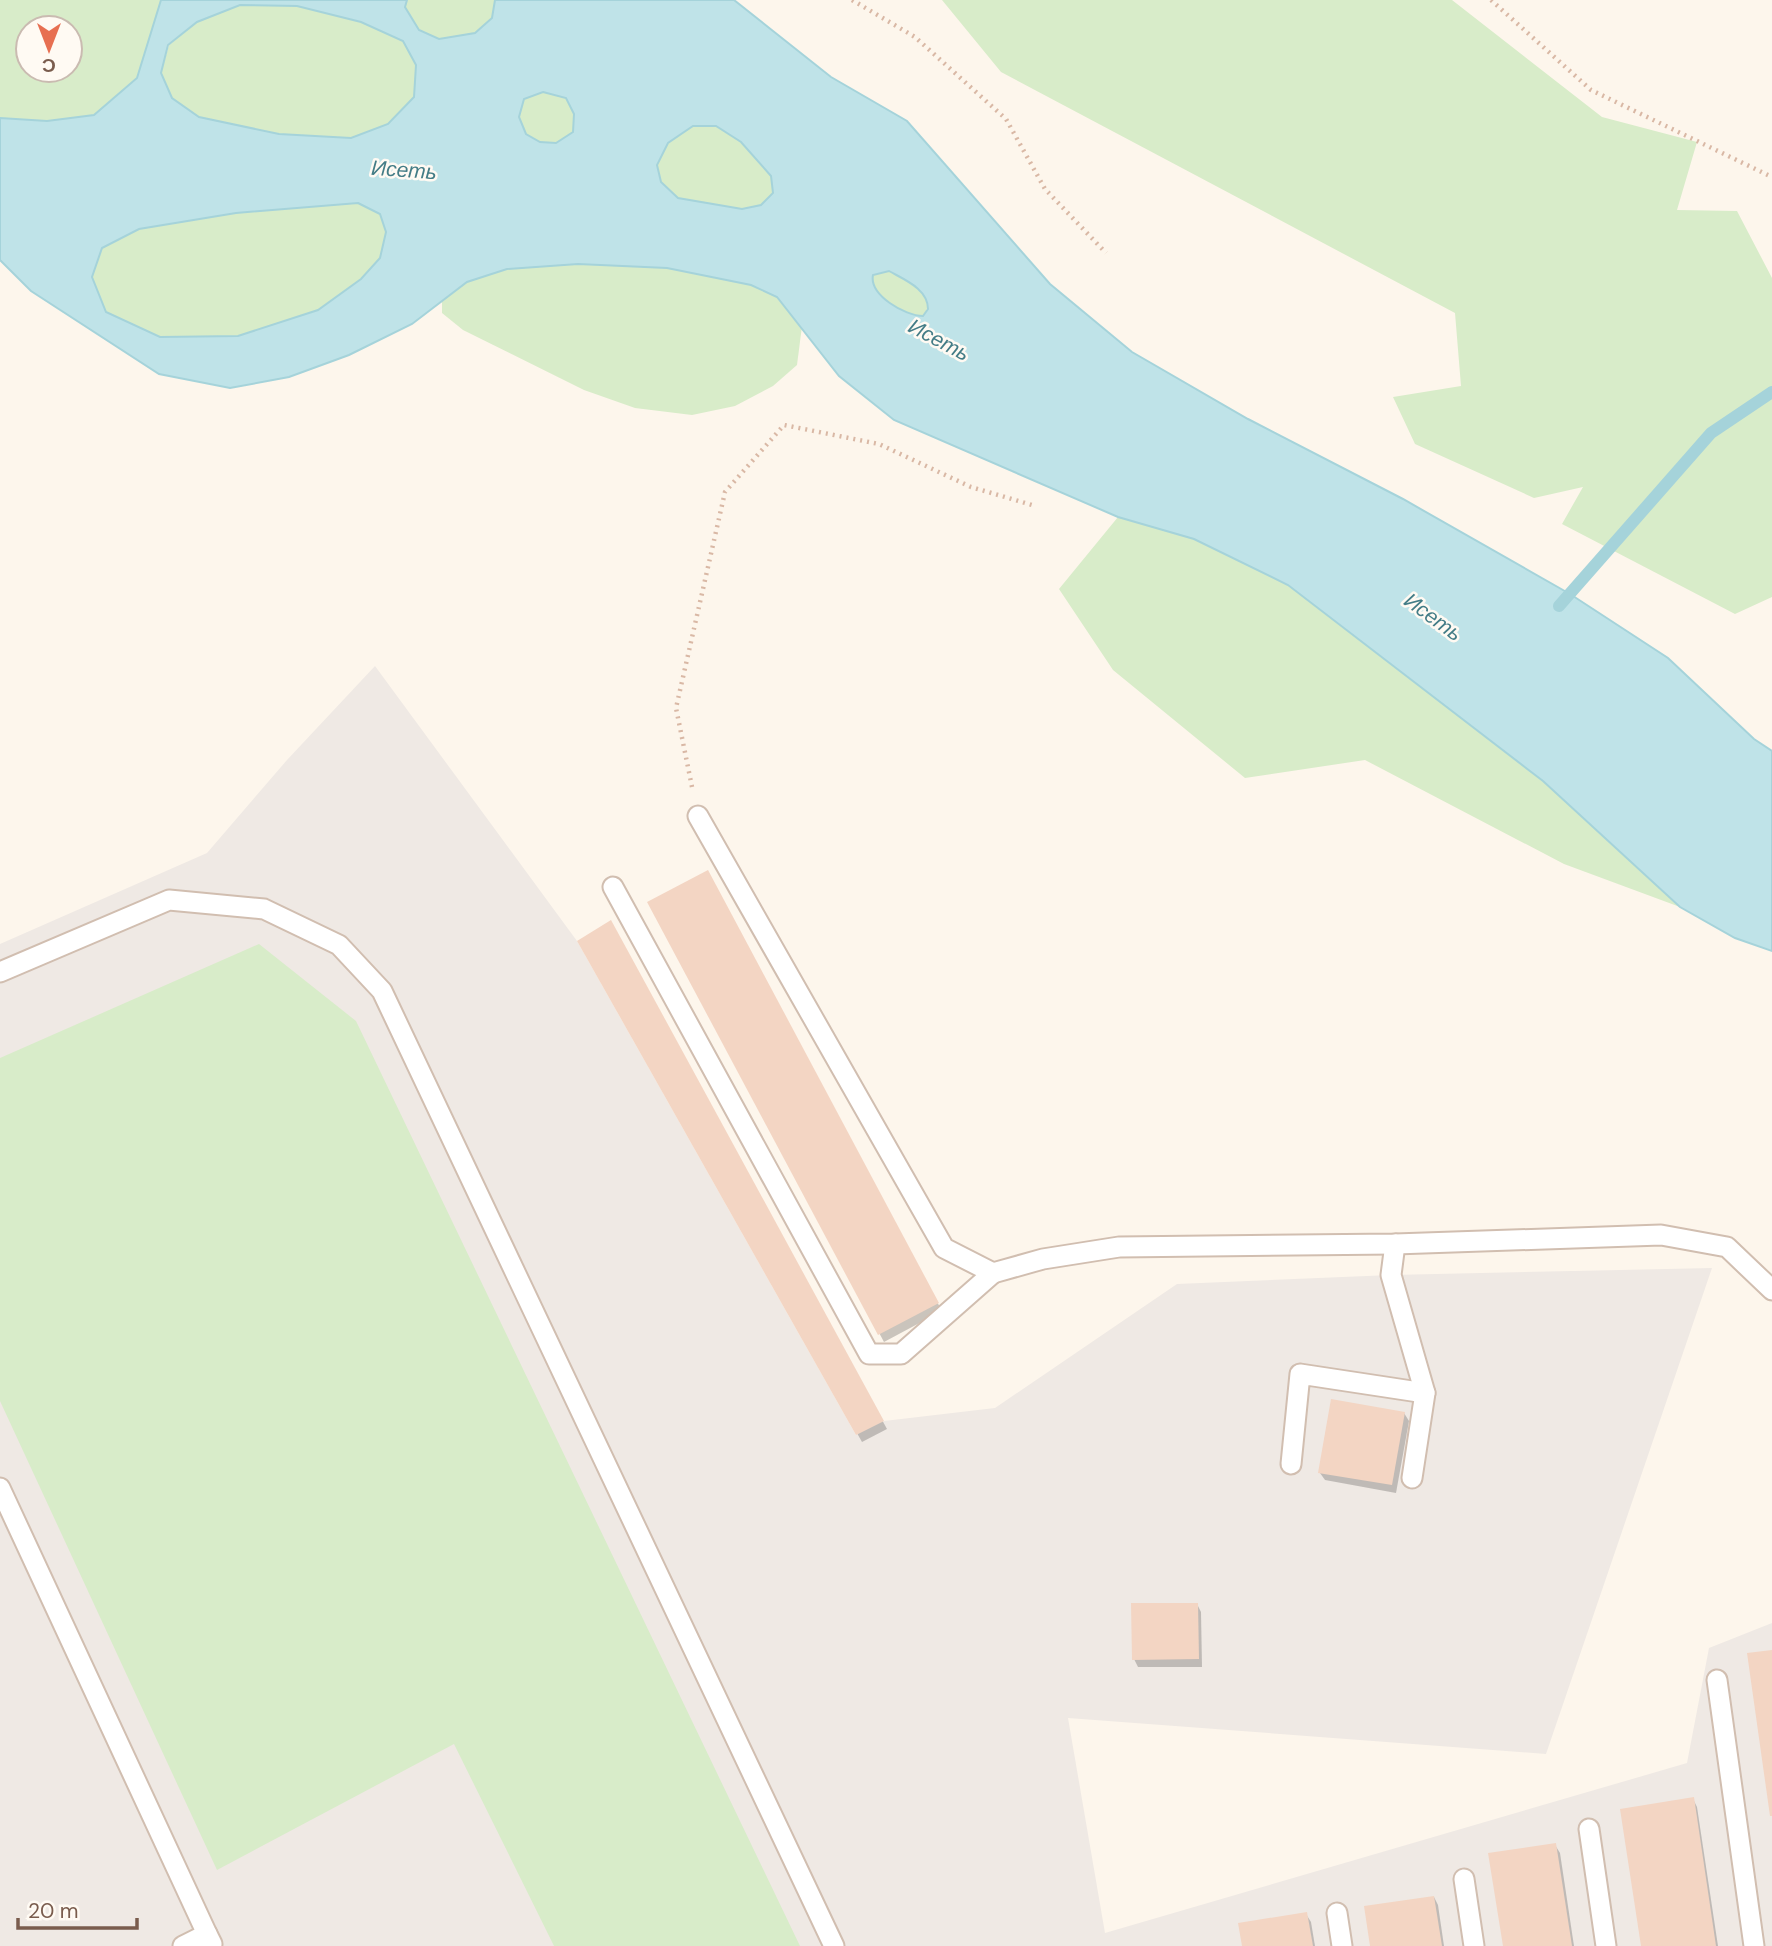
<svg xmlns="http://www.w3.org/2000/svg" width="1772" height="1946" font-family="'DM Sans',sans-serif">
<rect width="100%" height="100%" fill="#fdf6ec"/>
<polygon fill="#efe9e4" points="375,666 577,941 856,1435 884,1421 995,1408 1177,1284 1391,1275 1712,1268 1546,1754 1068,1718 1105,1933 1687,1763 1709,1648 1772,1623 1772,1946 0,1946 0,944 207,853 287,760"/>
<g fill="#d8ecc9" fill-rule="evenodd">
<path d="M 0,0 L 161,0 L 137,78 L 94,115 L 47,121 L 0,118 ZM 28,28 L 70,28 L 70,70 L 28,70 Z"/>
<polygon points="407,0 495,0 492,18 475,33 439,39 419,30 405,7"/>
<polygon points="942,0 1452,0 1602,117 1697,142 1677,210 1737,211 1772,278 1772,597 1735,614 1562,524 1583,487 1534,498 1415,444 1393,397 1461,386 1455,313 1001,72"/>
<polygon points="240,5 297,6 361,22 403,41 416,65 414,97 388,124 351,138 279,134 199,117 172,98 161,73 169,45 197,22"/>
<polygon points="543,92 566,98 574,114 573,132 556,143 540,142 526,134 519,117 524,99"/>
<polygon points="693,126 716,126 741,142 771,176 773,193 761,205 742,209 678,198 661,182 657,165 668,143"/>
<polygon points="358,203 380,214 386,232 381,258 361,279 318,310 238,336 159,337 106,312 92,277 102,248 139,229 236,213"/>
<polygon points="578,264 667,268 751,285 777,297 802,326 797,365 773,386 735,406 692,415 635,408 584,390 463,330 442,313 442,300 467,282 507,269"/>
<path d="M 889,271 C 905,281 940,295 923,316 C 905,316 869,296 873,275 Z"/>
<polygon points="1118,517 1194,539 1288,585 1543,781 1680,907 1564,864 1365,760 1245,778 1113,670 1059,589"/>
<polygon points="259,944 356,1021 800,1946 554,1946 454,1744 217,1870 0,1401 0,1058"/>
</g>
<path fill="#bfe3e8" stroke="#a5d3da" stroke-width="2" fill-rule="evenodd" d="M 161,0 L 407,0 L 405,7 L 419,30 L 439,39 L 475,33 L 492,18 L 495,0 L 734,0 L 831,77 L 907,121 L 1050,284 L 1132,352 L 1248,419 L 1403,499 L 1570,594 L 1668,658 L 1754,739 L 1772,751 L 1772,951 L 1735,938 L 1680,907 L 1543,781 L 1288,585 L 1194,539 L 1118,517 L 894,420 L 839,376 L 777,297 L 751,285 L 667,268 L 578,264 L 507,269 L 467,282 L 412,324 L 349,355 L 289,377 L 230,388 L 159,374 L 31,291 L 0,260 L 0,118 L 47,121 L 94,115 L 137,78 ZM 240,5 L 297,6 L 361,22 L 403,41 L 416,65 L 414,97 L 388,124 L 351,138 L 279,134 L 199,117 L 172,98 L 161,73 L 168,45 L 197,22 ZM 543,92 L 566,98 L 574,114 L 573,132 L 556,143 L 540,142 L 526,134 L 519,117 L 524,99 ZM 693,126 L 716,126 L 741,142 L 771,176 L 773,193 L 761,205 L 742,209 L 678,198 L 661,182 L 657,165 L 668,143 ZM 358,203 L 380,214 L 386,232 L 380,258 L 361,279 L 318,310 L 238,336 L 160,337 L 106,312 L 92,277 L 102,248 L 139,229 L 236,213 ZM 889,271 C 905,280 928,289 928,309 L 923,316 C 905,316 869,295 873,275 Z"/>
<g fill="#0003">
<polygon points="707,872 942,1311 884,1342 649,903"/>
<polygon points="610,923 887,1429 862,1442 579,941"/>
<polygon points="1404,1413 1409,1421 1396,1493 1325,1480 1320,1473"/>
<polygon points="1197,1604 1201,1612 1202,1667 1138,1667 1134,1659"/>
<polygon points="1693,1799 1697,1807 1718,1946 1642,1946"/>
<polygon points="1555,1845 1560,1853 1574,1946 1504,1946"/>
<polygon points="1434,1897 1438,1905 1444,1946 1372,1946"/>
<polygon points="1306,1914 1311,1922 1315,1946 1243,1946"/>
</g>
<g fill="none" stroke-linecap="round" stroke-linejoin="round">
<polyline stroke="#a5d3da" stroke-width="12" points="1559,606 1711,433 1772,392"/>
</g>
<g fill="#f3d5c3">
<polygon points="708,870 939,1303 878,1335 647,902"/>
<polygon points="611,920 884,1421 856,1435 577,941"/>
<polygon points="1331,1399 1405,1412 1392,1485 1318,1473"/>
<polygon points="1131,1603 1198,1603 1199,1659 1132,1660"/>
<polygon points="1772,1650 1772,1816 1770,1816 1747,1653"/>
<polygon points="1694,1797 1716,1946 1641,1946 1620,1809"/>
<polygon points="1556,1843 1572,1946 1503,1946 1488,1853"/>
<polygon points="1434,1896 1442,1946 1370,1946 1364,1906"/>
<polygon points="1307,1912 1313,1946 1242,1946 1238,1923"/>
</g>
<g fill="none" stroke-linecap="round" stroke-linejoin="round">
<defs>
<g id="service">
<polyline points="698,816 944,1248 993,1273 1043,1259 1119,1247 1395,1244 1661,1235 1727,1247 1772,1290"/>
<polyline points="613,887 869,1354 901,1354 993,1273"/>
<polyline points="0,972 169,900 264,909 339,945 382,991 834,1946"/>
<polyline points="1395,1244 1391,1275 1425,1393 1412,1478"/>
<polyline points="1291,1464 1300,1374 1425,1393"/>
<polyline points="0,1488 207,1934"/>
<polyline points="1717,1680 1754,1946"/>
<polyline points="1589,1829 1606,1946"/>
<polyline points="1464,1879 1474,1946"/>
<polyline points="1337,1913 1342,1946"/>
<polyline points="183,1946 207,1934 212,1944"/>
</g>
</defs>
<use href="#service" stroke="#d1beb0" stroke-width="23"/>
<g stroke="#d9b8a5" stroke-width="4.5" stroke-dasharray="2 5" stroke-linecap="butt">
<polyline points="852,0 915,37 1006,119 1045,189 1106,253"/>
<polyline points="1491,0 1591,90 1772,177"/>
<polyline points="692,787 676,708 725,492 784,425 879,444 971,487 1032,505"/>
</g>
<use href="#service" stroke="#fff" stroke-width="19"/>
</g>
<g text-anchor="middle" stroke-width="5" stroke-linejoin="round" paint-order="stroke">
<g font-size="21" font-style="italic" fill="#437c86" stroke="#fffaf3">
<text transform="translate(404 170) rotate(4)" y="7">Исеть</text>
<text transform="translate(939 340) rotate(28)" y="7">Исеть</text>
<text transform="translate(1433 617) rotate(36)" y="7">Исеть</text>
</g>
</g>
<g transform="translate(49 49) rotate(180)"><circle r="33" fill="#fffaf3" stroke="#cabbb1" stroke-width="2"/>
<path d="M0-5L12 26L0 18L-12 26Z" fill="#e76f51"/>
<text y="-10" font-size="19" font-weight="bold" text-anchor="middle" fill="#7a5c4d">С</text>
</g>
<path d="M18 1918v10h119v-10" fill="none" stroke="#7a5c4d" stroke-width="3.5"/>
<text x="28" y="1918" font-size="21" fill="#7a5c4d" stroke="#fffaf3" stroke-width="5" paint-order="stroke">20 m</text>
</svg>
